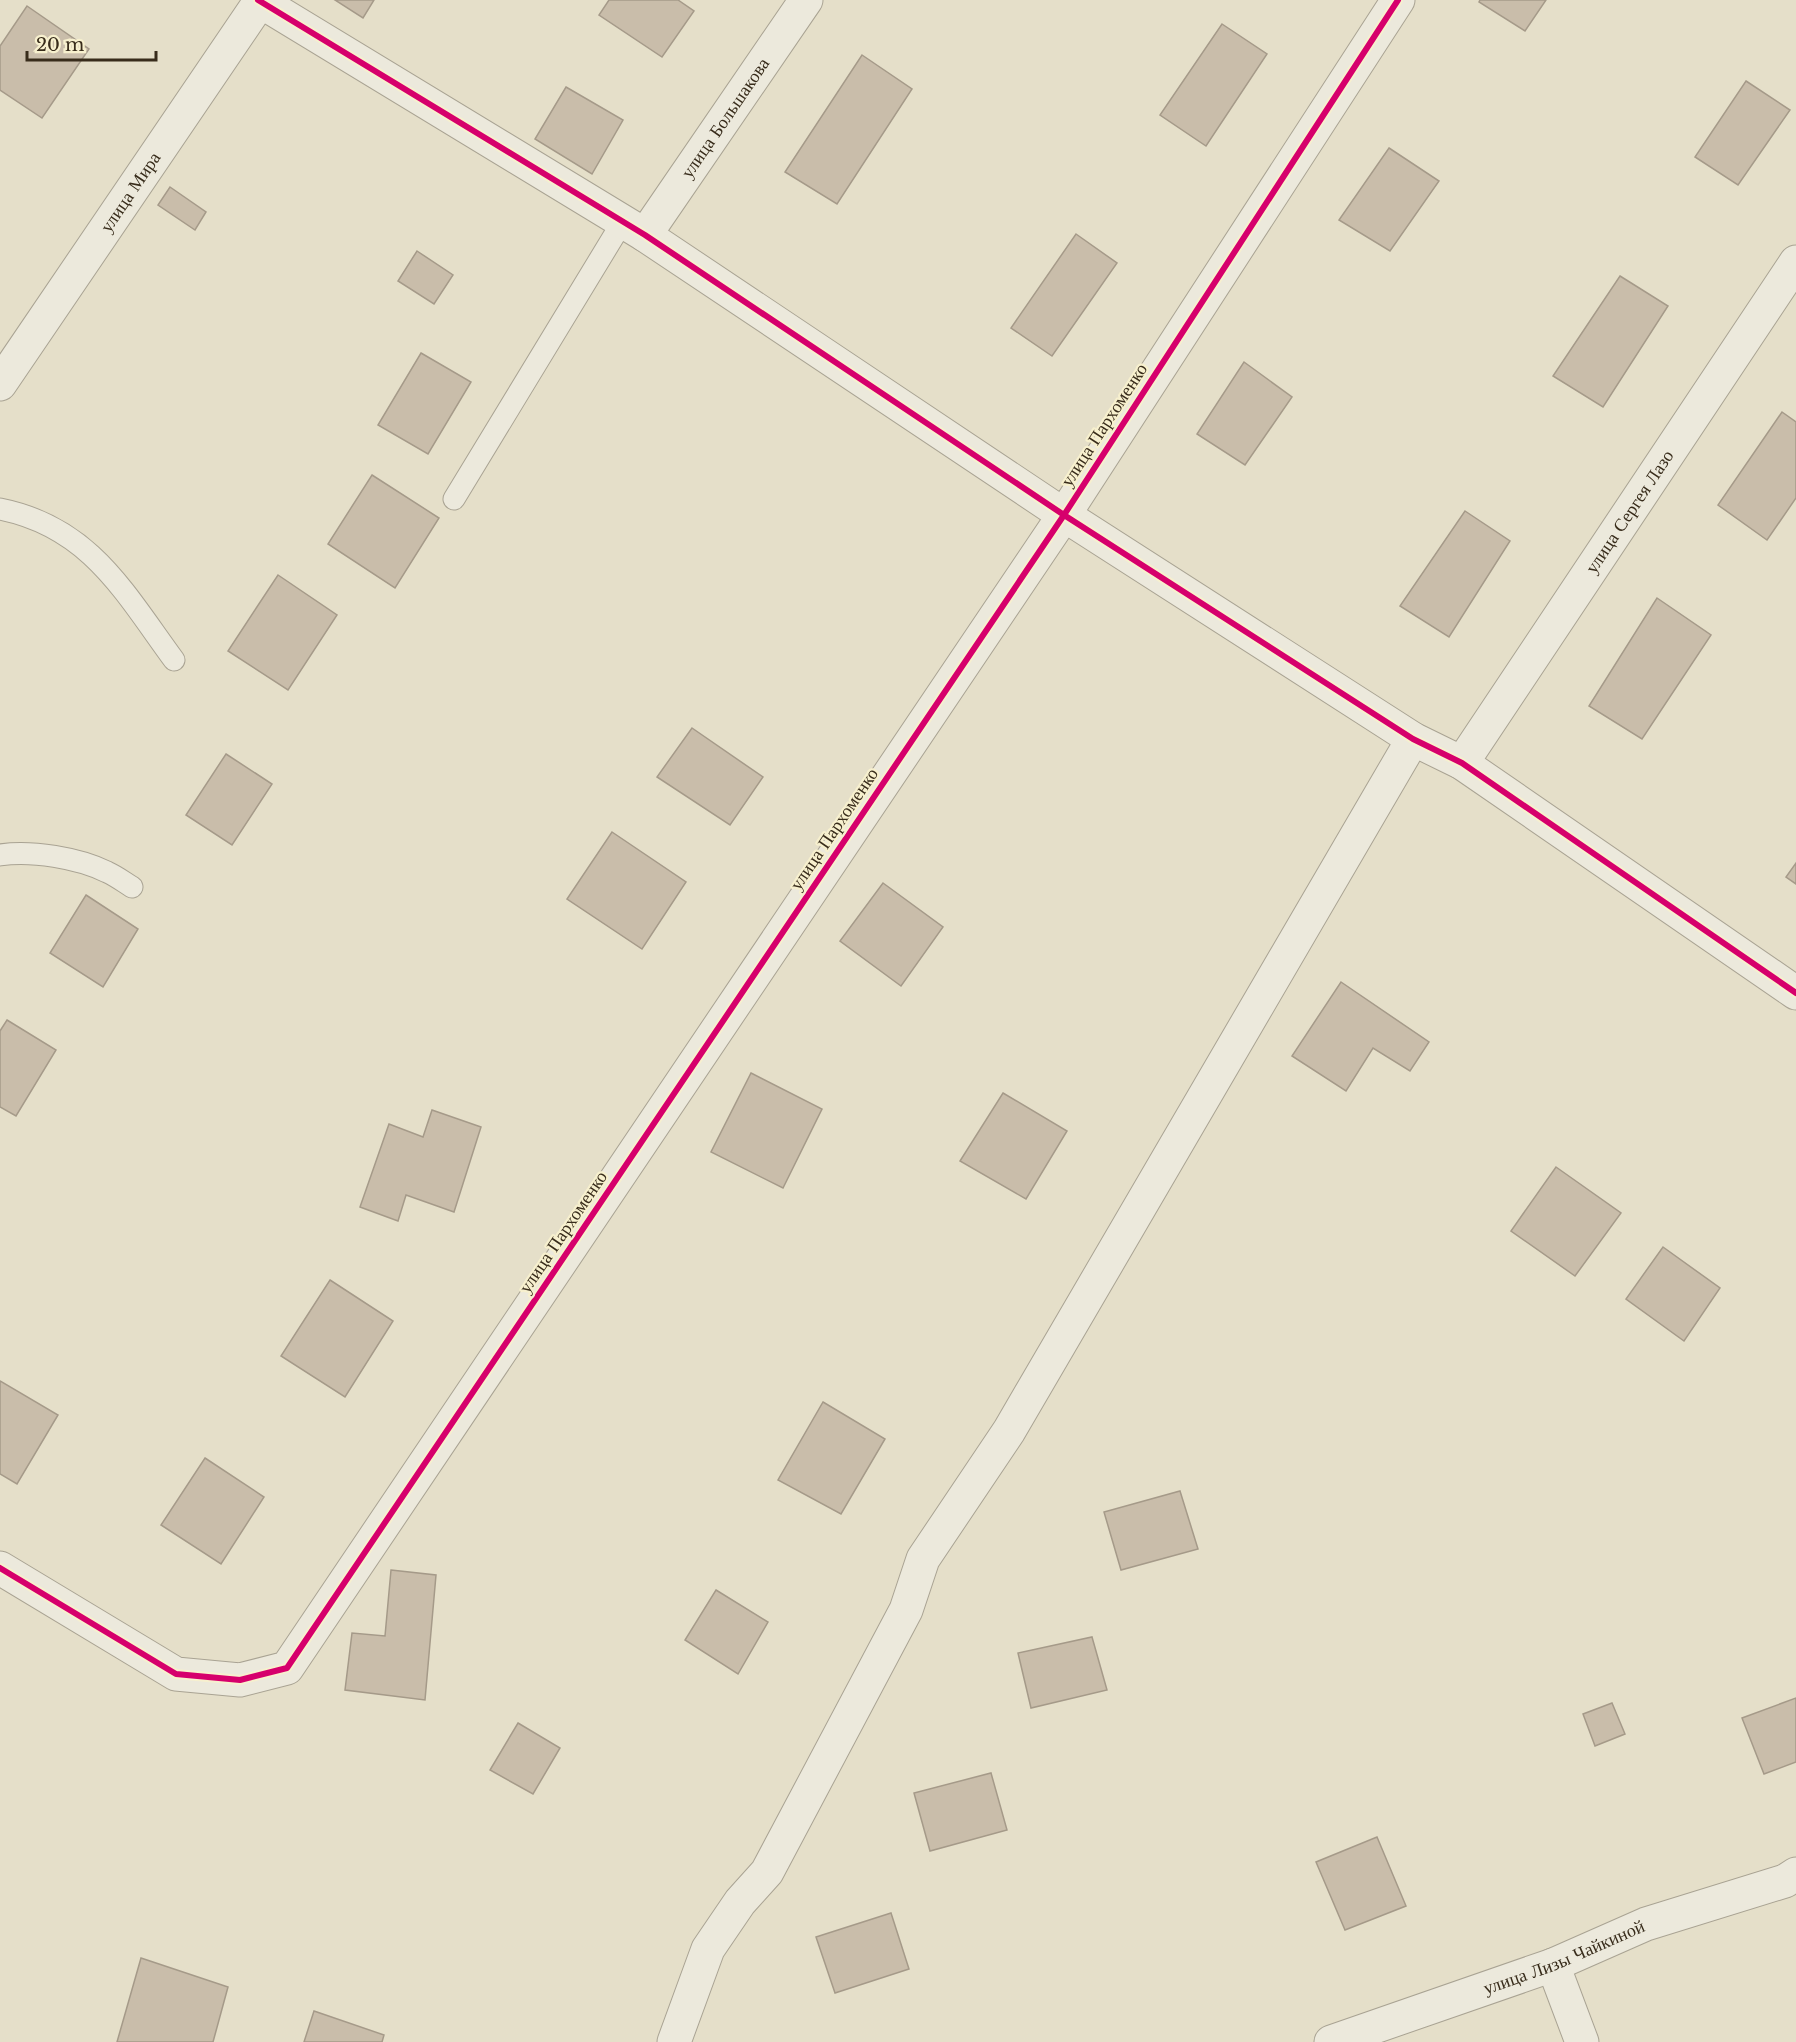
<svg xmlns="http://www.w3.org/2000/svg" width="1796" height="2042" font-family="'Libre Baskerville',serif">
<rect width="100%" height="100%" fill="#e5dfc9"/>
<g fill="#c9bdaa" stroke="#a59a89" stroke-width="1.5">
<polygon points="335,0 374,0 363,18"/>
<polygon points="609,0 678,0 694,11 662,57 599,15"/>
<polygon points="1480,0 1546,0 1525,31 1479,2"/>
<polygon points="27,6 89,49 42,118 0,90 0,46"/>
<polygon points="1222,24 1267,54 1206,146 1160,115"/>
<polygon points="862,55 912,89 837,204 785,172"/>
<polygon points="1746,81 1790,110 1738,185 1695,157"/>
<polygon points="566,87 623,120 592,174 535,139"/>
<polygon points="1389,148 1439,181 1390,251 1339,220"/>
<polygon points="170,187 206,212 195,230 158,205"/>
<polygon points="1076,234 1117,263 1052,356 1011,328"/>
<polygon points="417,251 453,275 434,304 398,281"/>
<polygon points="1620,276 1668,306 1603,407 1553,376"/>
<polygon points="421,353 471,382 428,454 378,425"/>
<polygon points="1244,362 1292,397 1245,465 1197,434"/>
<polygon points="1782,412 1796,422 1796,498 1767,540 1718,505"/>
<polygon points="372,475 439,518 395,588 328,544"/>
<polygon points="1465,511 1510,541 1449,637 1400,606"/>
<polygon points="278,575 337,615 288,690 228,651"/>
<polygon points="1657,598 1711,635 1642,739 1589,706"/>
<polygon points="692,728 763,777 730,825 657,777"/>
<polygon points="226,754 272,784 232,845 186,815"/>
<polygon points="612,832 686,882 642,949 567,899"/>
<polygon points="1796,863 1796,884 1786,877"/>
<polygon points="883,883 943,927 901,986 840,941"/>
<polygon points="86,895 138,929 103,987 50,953"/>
<polygon points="1341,982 1429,1042 1410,1071 1373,1048 1346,1091 1292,1056"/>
<polygon points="7,1020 56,1050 16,1116 0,1107 0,1031"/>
<polygon points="751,1073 822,1109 783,1188 711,1152"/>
<polygon points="1003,1093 1067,1131 1026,1199 960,1161"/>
<polygon points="432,1110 481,1127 454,1212 406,1195 398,1221 360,1207 389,1124 423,1137"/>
<polygon points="1556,1167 1621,1213 1575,1276 1511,1231"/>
<polygon points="1663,1247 1720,1288 1684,1341 1626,1299"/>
<polygon points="330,1280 393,1321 345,1397 281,1356"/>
<polygon points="0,1381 58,1415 17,1484 0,1474"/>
<polygon points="823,1402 885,1439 841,1514 778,1480"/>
<polygon points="205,1458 264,1497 221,1564 161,1525"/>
<polygon points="1180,1491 1198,1549 1121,1570 1104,1512"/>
<polygon points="391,1570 436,1575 425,1700 345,1690 352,1633 385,1636"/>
<polygon points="716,1590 768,1622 738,1674 685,1640"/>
<polygon points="1092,1637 1107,1690 1031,1708 1018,1653"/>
<polygon points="1796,1698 1796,1762 1764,1774 1742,1718"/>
<polygon points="1612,1703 1625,1734 1595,1746 1583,1714"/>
<polygon points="518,1723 560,1748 533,1794 490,1770"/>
<polygon points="991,1773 1007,1830 930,1851 914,1793"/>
<polygon points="1377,1837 1406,1906 1345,1930 1316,1862"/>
<polygon points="891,1913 909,1969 835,1993 816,1937"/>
<polygon points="141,1958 228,1987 213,2042 117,2042"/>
<polygon points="314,2011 384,2035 382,2042 304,2042"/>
</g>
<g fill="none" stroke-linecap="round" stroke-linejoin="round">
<defs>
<g id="service">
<polyline points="454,499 623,221"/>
<path d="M 0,509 C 90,527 124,592 174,660"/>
<path d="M 0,855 C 31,850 79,858 107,872 C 116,876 124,882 132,887"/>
</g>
<g id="minor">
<polyline points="258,0 645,235 1064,515 1413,739 1462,763 1796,993"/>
<path id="s1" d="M 645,235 L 806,0"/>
<path id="s2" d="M 0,384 L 261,0"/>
<path id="s3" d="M 1462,763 L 1796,262"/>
<polyline points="0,1568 176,1674 240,1680 287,1668 1064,515 1398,0"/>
<polyline points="1553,1965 1582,2042"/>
<polyline points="674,2042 708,1949 740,1902 767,1872 906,1610 923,1559 1009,1431 1413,739"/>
<path id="s4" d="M 1331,2042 L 1553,1965 L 1646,1924 L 1785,1881 L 1796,1874"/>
</g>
</defs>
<use href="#service" stroke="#a9a393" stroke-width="23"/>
<use href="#minor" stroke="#a9a393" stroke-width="35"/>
<use href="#service" stroke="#ece9dc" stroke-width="21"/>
<use href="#minor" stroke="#ece9dc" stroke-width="33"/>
<defs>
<g id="cycleway">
<polyline points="258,0 645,235 1064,515 1413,739 1462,763 1796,993"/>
<polyline points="0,1568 176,1674 240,1680 287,1668 1064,515 1398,0"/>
</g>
</defs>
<use href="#cycleway" stroke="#f7f0ce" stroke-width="10"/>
<use href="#cycleway" stroke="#d6006c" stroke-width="6"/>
</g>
<g text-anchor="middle" stroke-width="4.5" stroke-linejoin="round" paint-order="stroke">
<g font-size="18" fill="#382c1b" stroke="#f7f0ce">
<text dy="6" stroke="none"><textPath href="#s1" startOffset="142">улица Большакова</textPath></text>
<text dy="6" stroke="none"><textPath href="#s2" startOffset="232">улица Мира</textPath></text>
<text transform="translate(1104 425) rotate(-57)" y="6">улица Пархоменко</text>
<text dy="6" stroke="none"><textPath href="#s3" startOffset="302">улица Сергея Лазо</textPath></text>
<text transform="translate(834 829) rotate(-56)" y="6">улица Пархоменко</text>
<text transform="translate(563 1232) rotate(-56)" y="6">улица Пархоменко</text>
<text dy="6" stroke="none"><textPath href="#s4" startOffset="248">улица Лизы Чайкиной</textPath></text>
</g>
</g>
<path d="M27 51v9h129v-9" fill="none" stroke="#382c1b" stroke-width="3"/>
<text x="36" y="51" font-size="18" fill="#382c1b" stroke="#f7f0ce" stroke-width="4.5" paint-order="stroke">20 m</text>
</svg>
